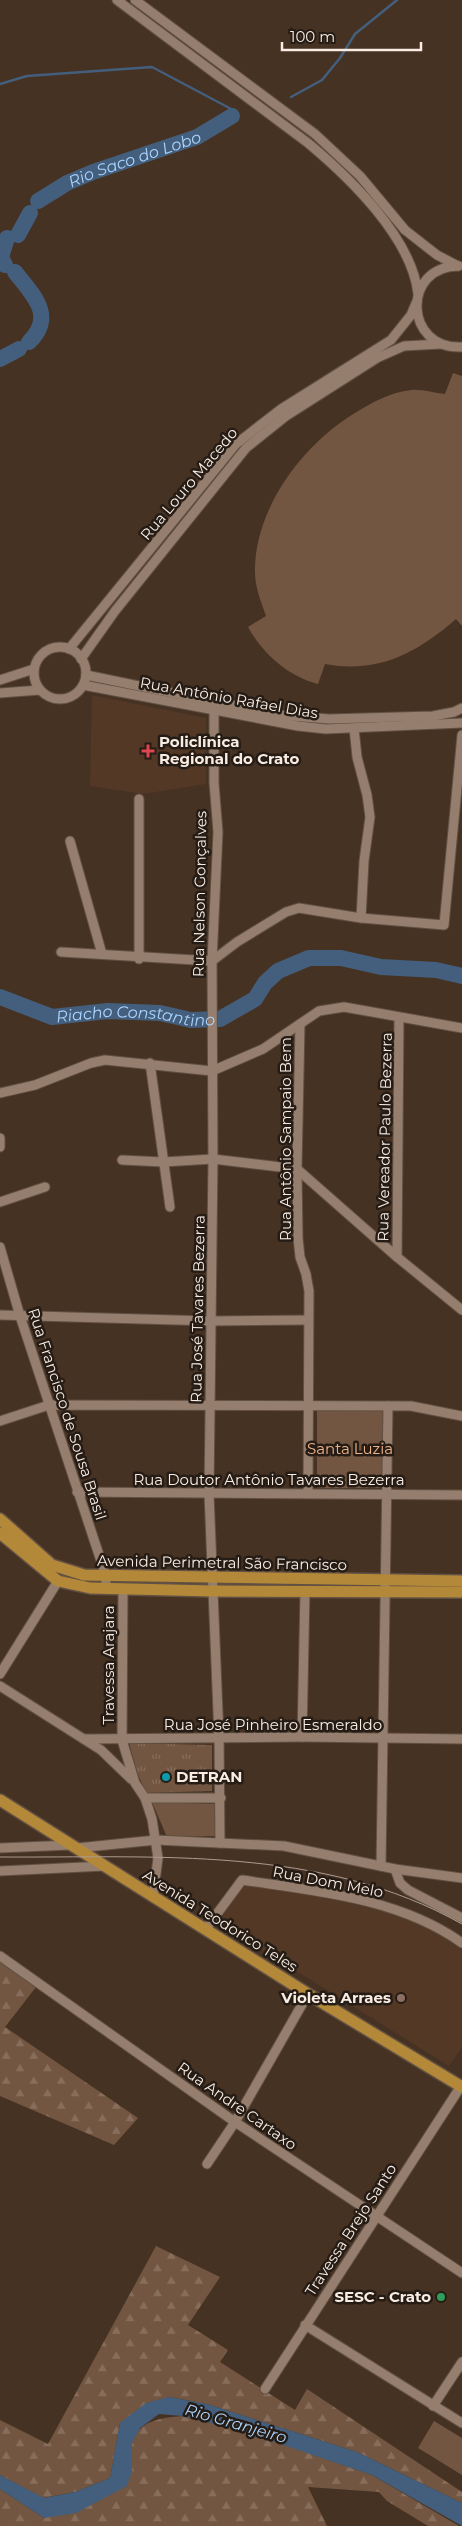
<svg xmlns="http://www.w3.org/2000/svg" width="462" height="2526" font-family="Montserrat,sans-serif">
<defs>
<pattern id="grass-tufts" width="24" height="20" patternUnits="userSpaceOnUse" patternTransform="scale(1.25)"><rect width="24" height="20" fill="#725641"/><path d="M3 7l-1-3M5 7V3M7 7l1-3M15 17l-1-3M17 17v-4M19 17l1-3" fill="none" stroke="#876e5c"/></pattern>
<pattern id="forest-firs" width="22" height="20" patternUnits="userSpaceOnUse" patternTransform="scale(1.25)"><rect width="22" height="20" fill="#725641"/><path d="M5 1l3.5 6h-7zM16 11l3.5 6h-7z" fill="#876e5c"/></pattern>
</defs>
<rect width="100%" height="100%" fill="#463223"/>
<g fill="#523825">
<polygon points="92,695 206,718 206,784 143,794 90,786"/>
<polygon points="240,1881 339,1898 383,1909 426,1925 462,1950 462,2047 449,2066 219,1923"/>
</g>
<polygon fill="url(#grass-tufts)" points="129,1743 212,1745 212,1791 146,1793 137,1772"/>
<g fill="url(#forest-firs)">
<polygon points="0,1962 36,1987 5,2027 138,2118 114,2145 0,2096"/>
<polygon points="156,2246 220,2277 188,2325 228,2350 220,2362 295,2410 307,2389 462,2492 462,2503 357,2452 207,2404 169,2397 120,2423 110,2478 75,2492 43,2498 0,2475 0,2420 48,2444"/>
<path d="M 182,2416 L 242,2430 L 372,2475 L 459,2526 L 428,2526 L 387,2501 L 379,2492 L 308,2487 L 327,2526 L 0,2526 L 0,2489 L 44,2518 L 132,2471 C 132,2463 130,2451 132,2443 C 138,2420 162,2418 182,2416 Z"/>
</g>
<g fill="#725641">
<path d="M 453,373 L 462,376 L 462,626 L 456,619 C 417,653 378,674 325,664 L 318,684 C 288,676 263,654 248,627 L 266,616 C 261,601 255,588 255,572 C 254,509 303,444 355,413 C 371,403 391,392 411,390 C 422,389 434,393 445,394 Z"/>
<rect x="317" y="1410" width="66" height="78"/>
<polygon points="152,1802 216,1804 216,1836 167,1837"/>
<polygon points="434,2421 462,2438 462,2475 418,2448"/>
</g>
<polygon fill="#435f7d" points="169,2397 207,2404 357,2452 462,2503 462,2526 372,2475 242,2431 182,2416 159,2414 140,2428 132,2443 132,2471 127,2486 76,2513 44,2518 0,2489 0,2475 44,2498 75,2492 110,2478 120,2423 146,2403"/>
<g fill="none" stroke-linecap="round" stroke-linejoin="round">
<g stroke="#435f7d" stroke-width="2.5">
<polyline points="0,84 27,76 152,67 235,111"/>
<polyline points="291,97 322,80 340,58 355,34 397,0"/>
</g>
<g stroke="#435f7d" stroke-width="16">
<path id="s1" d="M 38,201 L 67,183 L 93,172 L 197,137 L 232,116"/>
<polyline points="18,235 30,213"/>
<polyline points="5,265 1,257 7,238"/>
<path d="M 15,272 C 33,295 56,316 29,342"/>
<polyline points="0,359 19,349"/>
<path id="s2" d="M 0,997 L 52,1017 L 108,1011 L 160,1013 L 191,1020 L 220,1019 L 255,999 L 265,983 L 278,971 L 309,958 L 341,958 L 381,967 L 436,970 L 462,976"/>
</g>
<defs>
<g id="minor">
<path d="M 117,0 L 308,143 C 350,178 412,238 418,294"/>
<polyline points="135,0 315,134 360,176 405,230 437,255 458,266"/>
<path d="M 459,266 C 401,266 404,350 462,347"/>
<circle cx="60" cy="673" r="26"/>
<polyline points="69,649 236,444 281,409 391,340 411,315 417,301"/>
<polyline points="81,659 115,611 246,448 286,416 377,358 404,346 441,344"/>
<polyline points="86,675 279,715 329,719 433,716 454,712 462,708"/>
<polyline points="0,680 34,669"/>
<polyline points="83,685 298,726 326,729 462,723"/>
<polyline points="0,693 40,690"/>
<polyline points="214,701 214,783 218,832 212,961 213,1159 209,1494 219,1737 220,1843"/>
<polyline points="354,728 357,757 367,795 370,817 364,861 361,918"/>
<polyline points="139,799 139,959"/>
<polyline points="70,841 102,954"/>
<polyline points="61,952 212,961 237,942 286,912 299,908 361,918 444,925 462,735"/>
<polyline points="300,1024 297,1169 298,1238 300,1257 306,1274 309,1291 308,1492"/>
<polyline points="150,1063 170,1207"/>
<polyline points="0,1093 35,1085 91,1063 105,1060 212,1071 263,1049 319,1011 344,1007 462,1028"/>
<polyline points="0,1138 0,1147"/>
<polyline points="122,1160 163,1162 213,1159 297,1169 397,1257 462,1310"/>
<polyline points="0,1202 45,1187"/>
<polyline points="0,1247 20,1316 106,1576 106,1589"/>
<polyline points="397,1257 399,1018"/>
<polyline points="0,1315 211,1321 308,1320"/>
<polyline points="0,1421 49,1405 411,1406 462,1416"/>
<polyline points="77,1492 462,1495"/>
<polyline points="123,1590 122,1740 135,1783 145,1798 152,1819 158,1858 153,1897"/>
<polyline points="0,1674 58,1581"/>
<polyline points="0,1686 101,1750 131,1779"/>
<polyline points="302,1737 305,1591"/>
<polyline points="84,1739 302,1737 462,1739"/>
<polyline points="145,1798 221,1798"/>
<polyline points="0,1848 71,1845"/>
<polyline points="77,1848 156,1840 284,1846 395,1869 462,1878"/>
<polyline points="381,1866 388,1406"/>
<polyline points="395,1869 400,1883 408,1890 462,1918"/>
<polyline points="0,1871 105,1866"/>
<path d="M 205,1930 L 242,1880 C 316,1891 399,1898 462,1943"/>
<polyline points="0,1956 235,2122 462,2273"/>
<polyline points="207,2164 235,2122 308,1994"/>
<polyline points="305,2325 462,2423"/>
<polyline points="265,2389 461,2086"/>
<polyline points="433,2406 462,2362"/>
</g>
<g id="major">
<polyline points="0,1519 52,1565 84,1575 462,1581"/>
<polyline points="0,1533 58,1581 90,1588 212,1591 462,1592"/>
<polyline points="0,1800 308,1994 462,2087"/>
</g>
</defs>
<use href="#minor" stroke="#615043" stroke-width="11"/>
<use href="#major" stroke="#615043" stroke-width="14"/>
<use href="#minor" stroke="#957e6d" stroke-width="9"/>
<use href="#major" stroke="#b38838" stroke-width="11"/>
<path stroke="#ab9b90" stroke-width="1" d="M 0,1857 C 156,1858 322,1845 462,1924"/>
</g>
<path fill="#e0444e" stroke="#251c15" stroke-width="2" d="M145.5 743.5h5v5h5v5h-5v5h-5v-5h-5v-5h5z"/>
<circle fill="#0f9aa8" stroke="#251c15" stroke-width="2" cx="166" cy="1777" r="5"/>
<circle fill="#8d6e63" stroke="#251c15" stroke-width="2" cx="401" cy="1998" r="5"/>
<circle fill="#2e9e5b" stroke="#251c15" stroke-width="2" cx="441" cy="2297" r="5"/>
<g text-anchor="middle" stroke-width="5" stroke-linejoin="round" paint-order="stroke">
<g font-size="15" fill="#f9ece3" stroke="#251c15">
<text transform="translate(189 484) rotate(-50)" y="5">Rua Louro Macedo</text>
<text transform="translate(229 698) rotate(10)" y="5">Rua Antônio Rafael Dias</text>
<text transform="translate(200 894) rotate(-89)" y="5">Rua Nelson Gonçalves</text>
<text transform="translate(385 1137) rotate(-89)" y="5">Rua Vereador Paulo Bezerra</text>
<text transform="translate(286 1139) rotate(-90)" y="5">Rua Antônio Sampaio Bem</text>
<text transform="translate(198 1309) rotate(-89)" y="5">Rua José Tavares Bezerra</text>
<text transform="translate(67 1414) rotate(72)" y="5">Rua Francisco de Sousa Brasil</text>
<text x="269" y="1485">Rua Doutor Antônio Tavares Bezerra</text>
<text transform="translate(222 1563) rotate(1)" y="5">Avenida Perimetral São Francisco</text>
<text transform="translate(109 1665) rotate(-90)" y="5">Travessa Arajara</text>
<text x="273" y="1730">Rua José Pinheiro Esmeraldo</text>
<text transform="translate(328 1882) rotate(11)" y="5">Rua Dom Melo</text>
<text transform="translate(220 1921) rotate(32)" y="5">Avenida Teodorico Teles</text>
<text transform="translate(237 2106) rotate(35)" y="5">Rua Andre Cartaxo</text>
<text transform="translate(351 2230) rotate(-57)" y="5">Travessa Brejo Santo</text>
</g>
<g font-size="15" font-weight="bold" fill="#f9ece3" stroke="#251c15" text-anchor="start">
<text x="159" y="747">Policlínica<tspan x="159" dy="17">Regional do Crato</tspan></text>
<text x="176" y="1782">DETRAN</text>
<text x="391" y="2003" text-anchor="end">Violeta Arraes</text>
<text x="431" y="2302" text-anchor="end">SESC - Crato</text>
</g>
<g font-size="15" fill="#edb388" stroke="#251c15">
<text x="350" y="1454">Santa Luzia</text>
</g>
<g font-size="16" font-style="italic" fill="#acd4fd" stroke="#251c15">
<text dy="6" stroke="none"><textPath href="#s1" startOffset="106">Rio Saco do Lobo</textPath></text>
<text dy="6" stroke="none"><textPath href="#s2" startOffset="140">Riacho Constantino</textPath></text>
<text transform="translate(236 2423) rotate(16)" y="6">Rio Granjeiro</text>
</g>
</g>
<path d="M282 42v8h139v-8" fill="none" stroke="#f9ece3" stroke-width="2.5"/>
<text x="290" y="42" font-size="15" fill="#f9ece3" stroke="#251c15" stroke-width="4" paint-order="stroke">100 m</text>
</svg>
